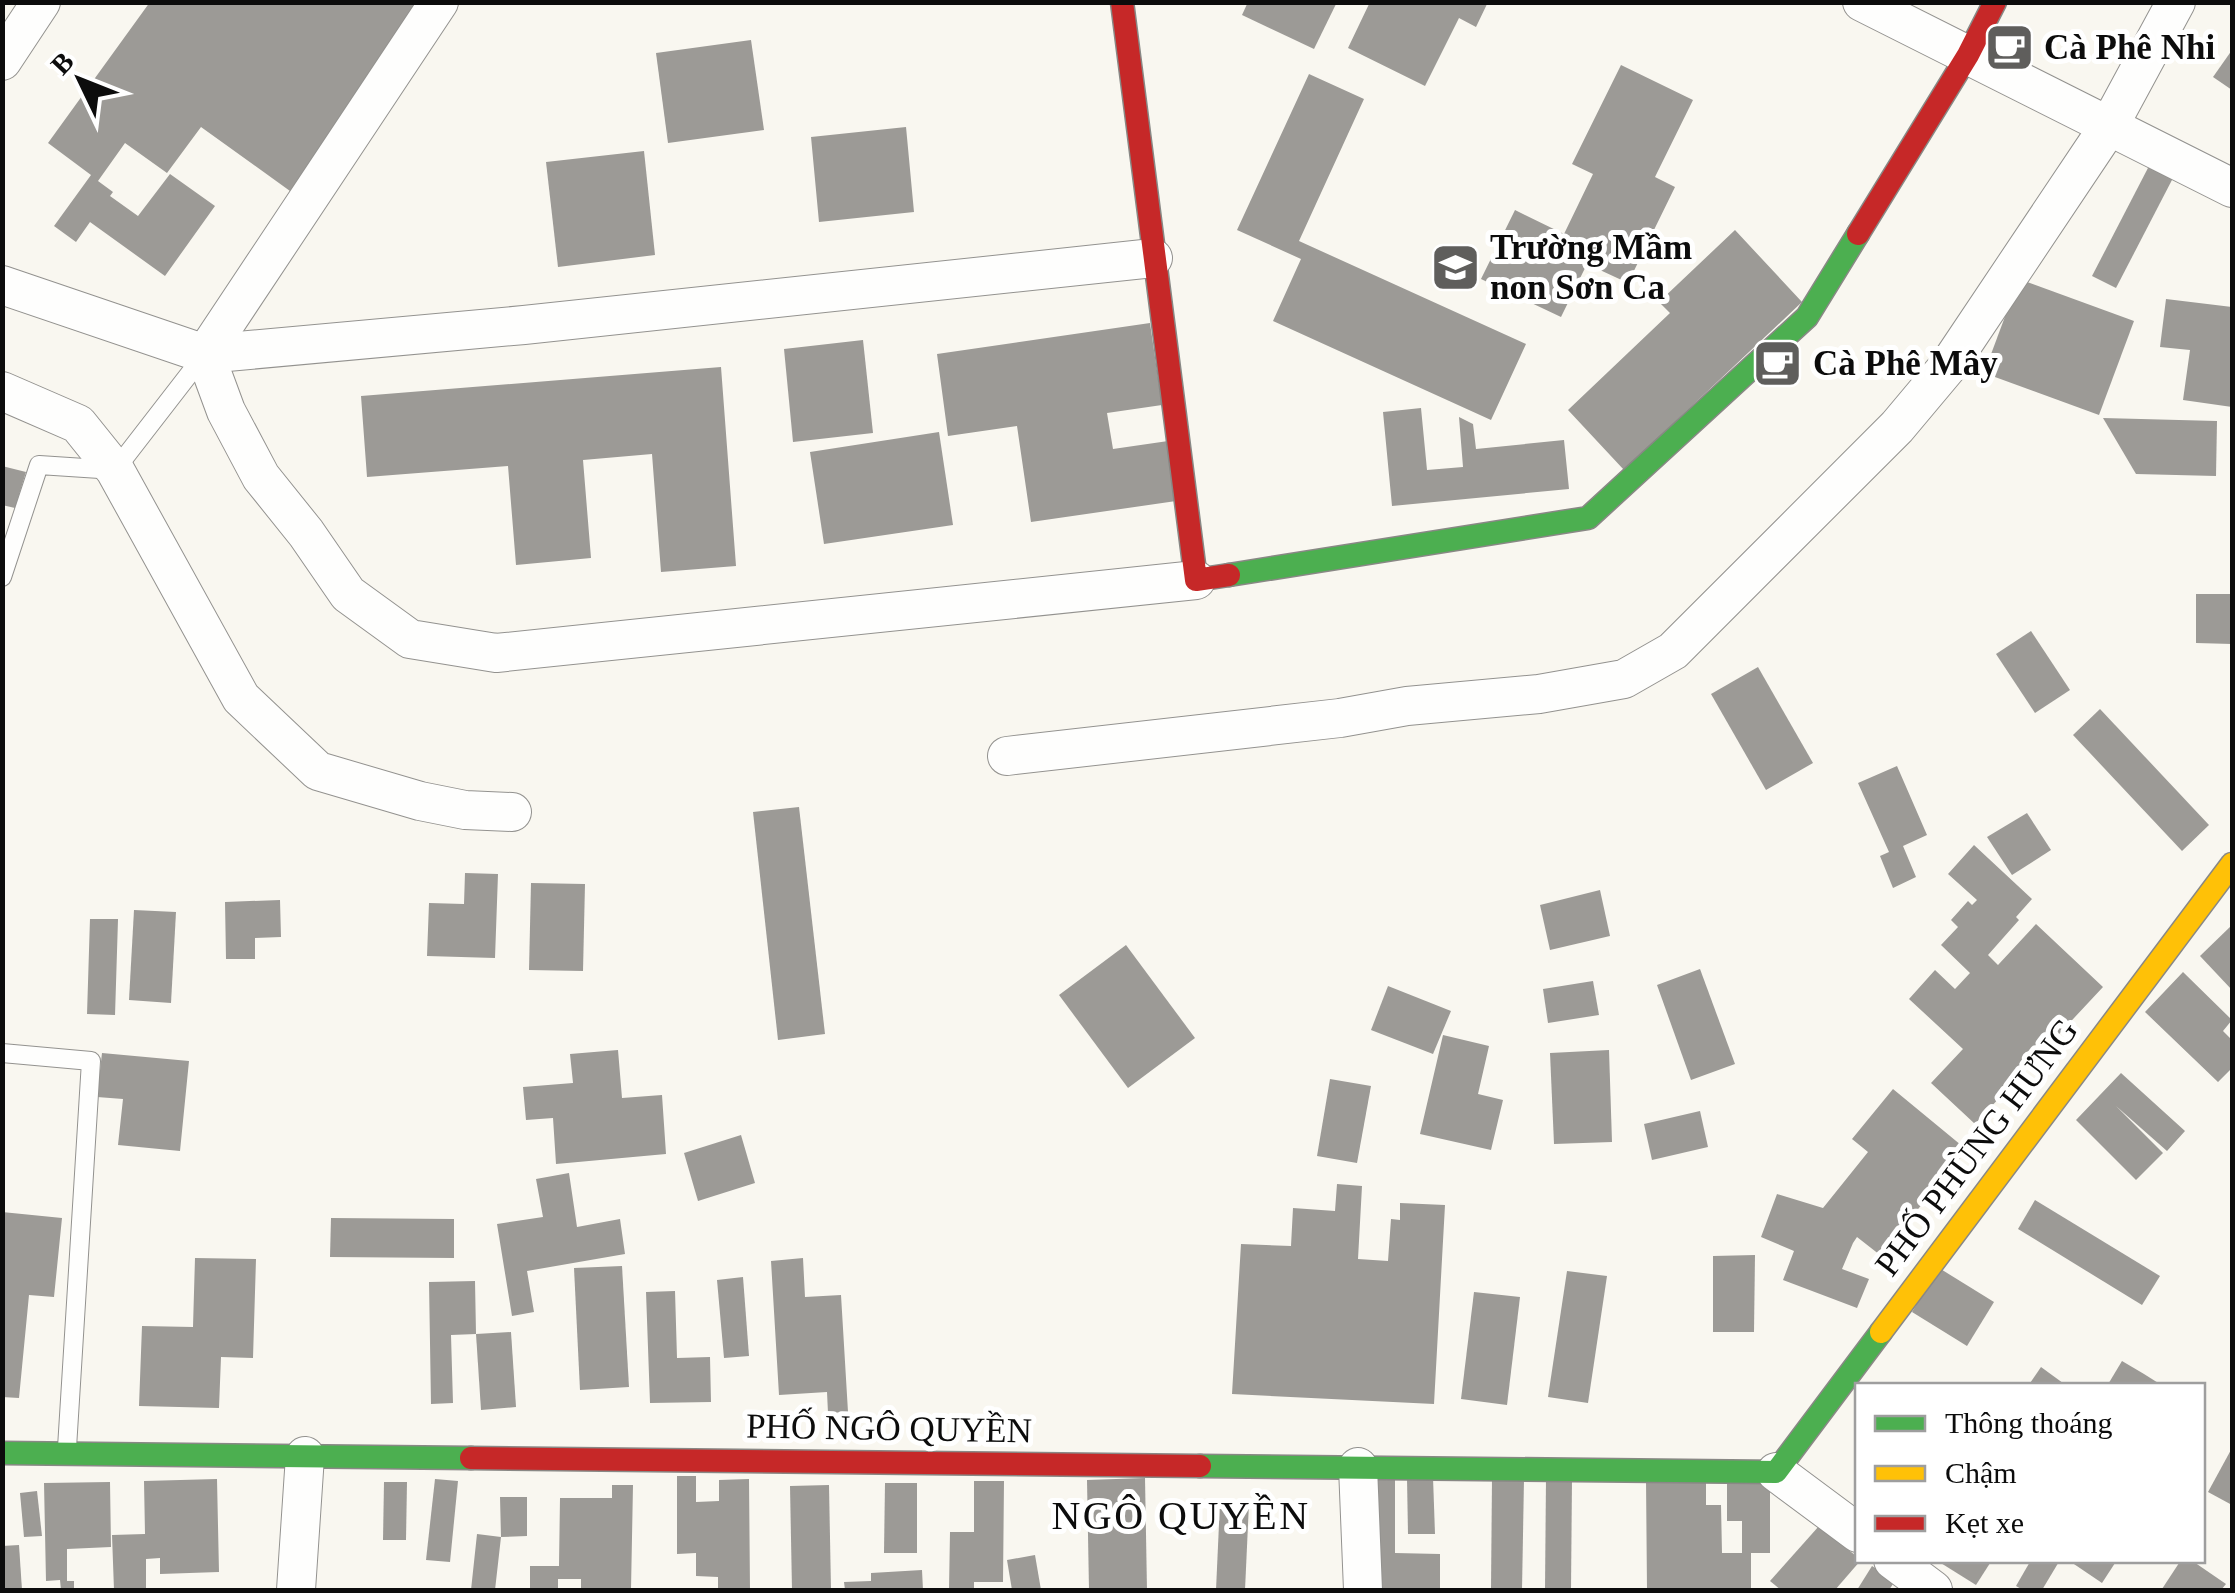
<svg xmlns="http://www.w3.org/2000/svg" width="2235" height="1593" font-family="Georgia,serif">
<rect width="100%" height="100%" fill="#f9f7f0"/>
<g fill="#9c9a96">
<polygon points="150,2 426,2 290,191 201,127 167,173 125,143 98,181 113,192 110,196 138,216 170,174 215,206 165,276 90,222 76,242 54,226 91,175 48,143"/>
<polygon points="1248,2 1337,2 1314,49 1242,15"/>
<polygon points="1370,2 1488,2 1476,27 1459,18 1425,86 1348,48"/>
<polygon points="751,40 764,130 668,143 656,53"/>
<polygon points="2232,50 2232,90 2213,77"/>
<polygon points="1621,65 1693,100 1655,177 1675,187 1628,283 1587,264 1561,317 1481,279 1515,210 1564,234 1593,174 1572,164"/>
<polygon points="1309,74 1364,99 1299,241 1526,344 1491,420 1273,321 1301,259 1237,230"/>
<polygon points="906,127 914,212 819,222 811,137"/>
<polygon points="644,151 655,255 558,267 546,162"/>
<polygon points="2149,166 2173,178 2116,288 2092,276"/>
<polygon points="1735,230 1802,302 1624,470 1568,410 1670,313 1659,302"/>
<polygon points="2019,279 2134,321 2099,415 1984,373"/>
<polygon points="2166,299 2232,307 2232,407 2183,400 2190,350 2160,347"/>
<polygon points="1150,323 1162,405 1107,413 1113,449 1175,440 1183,500 1031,522 1017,426 948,436 937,354"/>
<polygon points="863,340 873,433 793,442 784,349"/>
<polygon points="721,367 736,566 661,572 652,454 583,460 591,558 516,565 508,466 367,477 361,396"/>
<polygon points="1421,408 1427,470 1463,467 1459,417 1473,424 1476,449 1564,440 1569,489 1392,506 1383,412"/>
<polygon points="2103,418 2217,421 2216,476 2136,474"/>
<polygon points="939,432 953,525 824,544 810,452"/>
<polygon points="2,466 26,472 15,508 2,505"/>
<polygon points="2196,594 2232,594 2232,644 2196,643"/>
<polygon points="2031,631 2070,690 2035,713 1996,654"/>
<polygon points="1758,667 1813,763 1766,790 1711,694"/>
<polygon points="2100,709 2209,825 2182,851 2073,735"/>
<polygon points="1897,766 1927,835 1903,846 1916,877 1893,888 1880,856 1889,852 1858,783"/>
<polygon points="799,807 825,1034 778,1040 753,812"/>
<polygon points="2027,813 2051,850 2012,875 1987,837"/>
<polygon points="1974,845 2032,899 2016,917 2019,920 1988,955 1998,965 2036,924 2103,987 1975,1124 1931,1083 1963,1049 1909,999 1935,970 1955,989 1970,973 1941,945 1958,927 1951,920 1968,901 1972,905 1977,900 1948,874"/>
<polygon points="465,873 498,874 495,958 427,956 429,903 464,904"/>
<polygon points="531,883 585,884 583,971 529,970"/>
<polygon points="1600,890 1610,936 1550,950 1540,905"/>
<polygon points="280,900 281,937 255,938 255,959 226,959 225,902"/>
<polygon points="134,910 176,912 171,1003 129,1000"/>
<polygon points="90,919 118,919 115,1015 87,1014"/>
<polygon points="2232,925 2232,990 2200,956"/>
<polygon points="1126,945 1195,1038 1128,1088 1059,995"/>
<polygon points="1700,969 1735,1064 1691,1080 1657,985"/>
<polygon points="2183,972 2232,1020 2223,1031 2232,1040 2232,1068 2218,1082 2145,1012"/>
<polygon points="1593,981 1599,1015 1548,1023 1543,989"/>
<polygon points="1388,986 1451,1011 1433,1054 1371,1030"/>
<polygon points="1443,1035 1489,1046 1478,1094 1503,1100 1491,1150 1420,1134"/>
<polygon points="618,1050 622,1098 662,1095 666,1154 556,1164 553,1118 526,1120 523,1087 573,1083 570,1054"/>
<polygon points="1609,1050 1612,1142 1554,1144 1550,1053"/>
<polygon points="102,1053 189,1061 180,1151 118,1145 123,1099 97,1097"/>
<polygon points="2121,1073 2185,1131 2167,1151 2116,1106 2163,1153 2136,1180 2076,1120"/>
<polygon points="1330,1079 1371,1086 1357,1163 1317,1156"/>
<polygon points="1893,1089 1967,1150 1880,1255 1857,1237 1853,1243 1842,1269 1869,1279 1857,1308 1783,1280 1794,1251 1761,1237 1777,1194 1823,1208 1868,1152 1852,1139"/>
<polygon points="1700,1111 1708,1147 1652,1160 1644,1124"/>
<polygon points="741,1135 755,1183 698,1201 684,1153"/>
<polygon points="569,1173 577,1227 620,1219 625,1254 527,1271 534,1312 512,1316 497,1224 543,1217 536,1179"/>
<polygon points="1337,1184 1362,1186 1358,1259 1388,1261 1391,1219 1400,1220 1400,1203 1445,1205 1434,1404 1232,1394 1241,1244 1291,1246 1293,1208 1335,1211"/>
<polygon points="2035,1200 2160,1276 2142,1305 2018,1229"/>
<polygon points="2,1212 62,1218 54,1297 29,1295 19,1398 2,1397"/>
<polygon points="331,1218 454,1219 454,1258 330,1257"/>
<polygon points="1755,1255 1754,1332 1713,1332 1713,1256"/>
<polygon points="195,1258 256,1259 253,1358 221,1357 219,1408 139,1406 142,1326 193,1327"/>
<polygon points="803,1258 805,1297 841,1295 848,1412 828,1413 827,1392 779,1395 771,1261"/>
<polygon points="622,1266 629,1387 580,1390 574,1268"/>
<polygon points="1939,1268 1994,1302 1967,1346 1912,1312"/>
<polygon points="1567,1271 1607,1276 1588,1403 1548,1397"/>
<polygon points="743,1277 749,1356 724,1358 717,1280"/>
<polygon points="475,1281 476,1334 451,1335 453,1403 431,1404 429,1282"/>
<polygon points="675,1291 677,1358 710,1357 711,1402 650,1403 646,1292"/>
<polygon points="1474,1292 1520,1297 1507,1405 1461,1399"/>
<polygon points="511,1332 516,1407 481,1410 476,1334"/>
<polygon points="2122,1361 2144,1374 2163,1386 2107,1386"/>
<polygon points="2041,1367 2067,1386 2028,1386"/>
<polygon points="2232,1448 2232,1505 2208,1492"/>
<polygon points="677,1476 696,1476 696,1502 719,1501 719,1480 749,1479 750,1590 718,1590 718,1577 696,1576 696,1553 677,1554"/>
<polygon points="1369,1477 1395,1477 1395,1553 1440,1554 1440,1590 1368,1590"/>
<polygon points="1433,1477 1435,1534 1408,1534 1407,1478"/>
<polygon points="1770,1477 1770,1553 1751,1553 1751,1590 1647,1590 1646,1479 1706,1478 1706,1505 1721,1505 1722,1553 1742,1553 1742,1521 1727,1521 1727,1478"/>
<polygon points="1145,1478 1147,1590 1089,1590 1087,1480"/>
<polygon points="1492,1478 1524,1479 1522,1590 1491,1590"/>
<polygon points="1546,1478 1572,1479 1571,1590 1545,1590"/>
<polygon points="217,1479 219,1572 160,1574 160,1558 146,1559 146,1590 114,1590 112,1535 145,1534 144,1481"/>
<polygon points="435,1479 458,1481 450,1562 426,1560"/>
<polygon points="974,1481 1004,1481 1003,1582 974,1582 974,1590 949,1590 950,1532 974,1532"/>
<polygon points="110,1482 111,1547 67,1549 67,1581 74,1581 74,1590 61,1590 60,1580 46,1581 44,1483"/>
<polygon points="384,1482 407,1482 406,1540 383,1540"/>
<polygon points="885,1483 917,1483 917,1553 884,1553"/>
<polygon points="612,1485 633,1485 631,1590 581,1590 581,1579 558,1579 558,1590 530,1590 530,1566 559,1566 560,1498 612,1498"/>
<polygon points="829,1485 831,1590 792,1590 790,1486"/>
<polygon points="37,1491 42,1536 24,1537 20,1493"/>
<polygon points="500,1497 527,1497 527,1536 501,1537 495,1590 471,1590 477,1534 501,1537"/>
<polygon points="1220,1502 1249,1503 1245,1590 1216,1590"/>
<polygon points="1819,1526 1861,1560 1835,1590 1781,1590 1770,1581"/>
<polygon points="19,1545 22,1590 2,1590 2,1546"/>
<polygon points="1035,1555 1041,1590 1012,1590 1007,1560"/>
<polygon points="1936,1560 1992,1560 1976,1585"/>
<polygon points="2031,1560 2060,1560 2042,1590 2023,1590 2016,1586"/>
<polygon points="2068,1560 2117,1560 2102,1583"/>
<polygon points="2181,1560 2191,1560 2226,1584 2221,1590 2164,1590 2162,1589"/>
<polygon points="1872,1566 1895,1581 1889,1590 1857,1590"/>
<polygon points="922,1570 923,1590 845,1590 844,1582 871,1581 871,1573"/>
</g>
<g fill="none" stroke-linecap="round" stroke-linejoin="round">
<defs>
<g id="lane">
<polyline points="2,577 39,465 115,470 204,355"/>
<polyline points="2,1053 91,1061 67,1448"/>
</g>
<g id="street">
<polyline points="439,2 205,354 226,411 261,477 306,533 348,594 410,639 496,653 1196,580"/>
<polyline points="1862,2 2232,188"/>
<polyline points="2,61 41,2"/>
<polyline points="2,285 205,354 524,325 1153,258"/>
<polyline points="2,391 78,424 115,470 241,698 318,771 420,801 465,810 512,812"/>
<polyline points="1007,756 1340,718 1407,706 1539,694 1624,679 1673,651 1897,427 1949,365 2109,126 2176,2"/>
<polyline points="1358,1467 1363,1590"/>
<polyline points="1776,1472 1858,1533"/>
<polyline points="1893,1560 1933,1590"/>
<polyline points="296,1590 305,1456"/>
</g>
<g id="fast">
<polyline points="1229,575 1588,518 1807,317 1858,234"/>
<polyline points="2,1453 471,1458"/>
<polyline points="1200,1466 1776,1472 1881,1332"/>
</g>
<polyline id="slow" points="1881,1332 2232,864"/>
<g id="jam">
<polyline points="1122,2 1196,580 1229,575"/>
<polyline points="1858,234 1968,55 1995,2"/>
<polyline points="471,1458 1200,1466"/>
</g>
</defs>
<use href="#lane" stroke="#93928f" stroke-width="20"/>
<use href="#street" stroke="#93928f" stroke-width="40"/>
<use href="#fast" stroke="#898885" stroke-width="25"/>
<use href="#slow" stroke="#898885" stroke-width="25"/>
<use href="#jam" stroke="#898885" stroke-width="25"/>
<use href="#lane" stroke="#fefefd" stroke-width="18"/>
<use href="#street" stroke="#fefefd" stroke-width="38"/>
<use href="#fast" stroke="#4caf50" stroke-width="22"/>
<use href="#slow" stroke="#ffc107" stroke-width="22"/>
<use href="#jam" stroke="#c62828" stroke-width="22"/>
</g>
<defs>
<symbol id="cafe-square" viewBox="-11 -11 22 22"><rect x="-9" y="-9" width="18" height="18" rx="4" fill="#5f5e5c" stroke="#fff"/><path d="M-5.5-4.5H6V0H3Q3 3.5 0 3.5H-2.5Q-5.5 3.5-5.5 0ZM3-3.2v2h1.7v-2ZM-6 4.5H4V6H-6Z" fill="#fff"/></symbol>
<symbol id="school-square" viewBox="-11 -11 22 22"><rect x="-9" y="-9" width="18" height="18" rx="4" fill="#5f5e5c" stroke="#fff"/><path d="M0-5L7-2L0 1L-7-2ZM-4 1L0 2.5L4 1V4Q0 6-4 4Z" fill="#fff"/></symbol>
</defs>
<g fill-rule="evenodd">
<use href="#cafe-square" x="1982" y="20" width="55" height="55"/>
<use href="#school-square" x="1428" y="240" width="55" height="55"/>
<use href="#cafe-square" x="1750" y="336" width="55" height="55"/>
</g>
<g text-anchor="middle" stroke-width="10" stroke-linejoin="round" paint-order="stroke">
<g font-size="35" font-weight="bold" fill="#0c0c0c" stroke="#fff" text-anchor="start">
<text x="2044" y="59">Cà Phê Nhi</text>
<text x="1490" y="259">Trường Mầm<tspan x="1490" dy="40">non Sơn Ca</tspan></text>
<text x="1813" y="375">Cà Phê Mây</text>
</g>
<g font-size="35" fill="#0c0c0c" stroke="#fff">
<text transform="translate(1976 1147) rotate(-53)" y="12">PHỐ PHÙNG HƯNG</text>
<text transform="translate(889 1428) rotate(1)" y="12">PHỐ NGÔ QUYỀN</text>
</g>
<g font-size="40" letter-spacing="2.5" fill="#0c0c0c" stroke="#fff">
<text x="1181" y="1529">NGÔ QUYỀN</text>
</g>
</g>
<rect width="2235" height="1593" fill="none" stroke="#0c0c0c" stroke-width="10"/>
<rect x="1855" y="1383" width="350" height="180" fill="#ffffff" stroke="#9e9e9e" stroke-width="2.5"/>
<rect x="1875" y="1416" width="50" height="15" fill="#4caf50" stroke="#9e9e9e" stroke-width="2.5"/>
<text x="1945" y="1433" font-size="30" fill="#0c0c0c">Thông thoáng</text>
<rect x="1875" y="1466" width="50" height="15" fill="#ffc107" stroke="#9e9e9e" stroke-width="2.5"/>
<text x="1945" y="1483" font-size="30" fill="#0c0c0c">Chậm</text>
<rect x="1875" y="1516" width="50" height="15" fill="#c62828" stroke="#9e9e9e" stroke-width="2.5"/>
<text x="1945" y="1533" font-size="30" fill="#0c0c0c">Kẹt xe</text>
<g transform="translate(80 80) rotate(313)" stroke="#ffffff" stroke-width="8" paint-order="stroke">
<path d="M0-8L18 38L0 25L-18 38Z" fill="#0c0c0c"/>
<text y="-15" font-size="28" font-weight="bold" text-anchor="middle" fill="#0c0c0c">B</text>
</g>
</svg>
